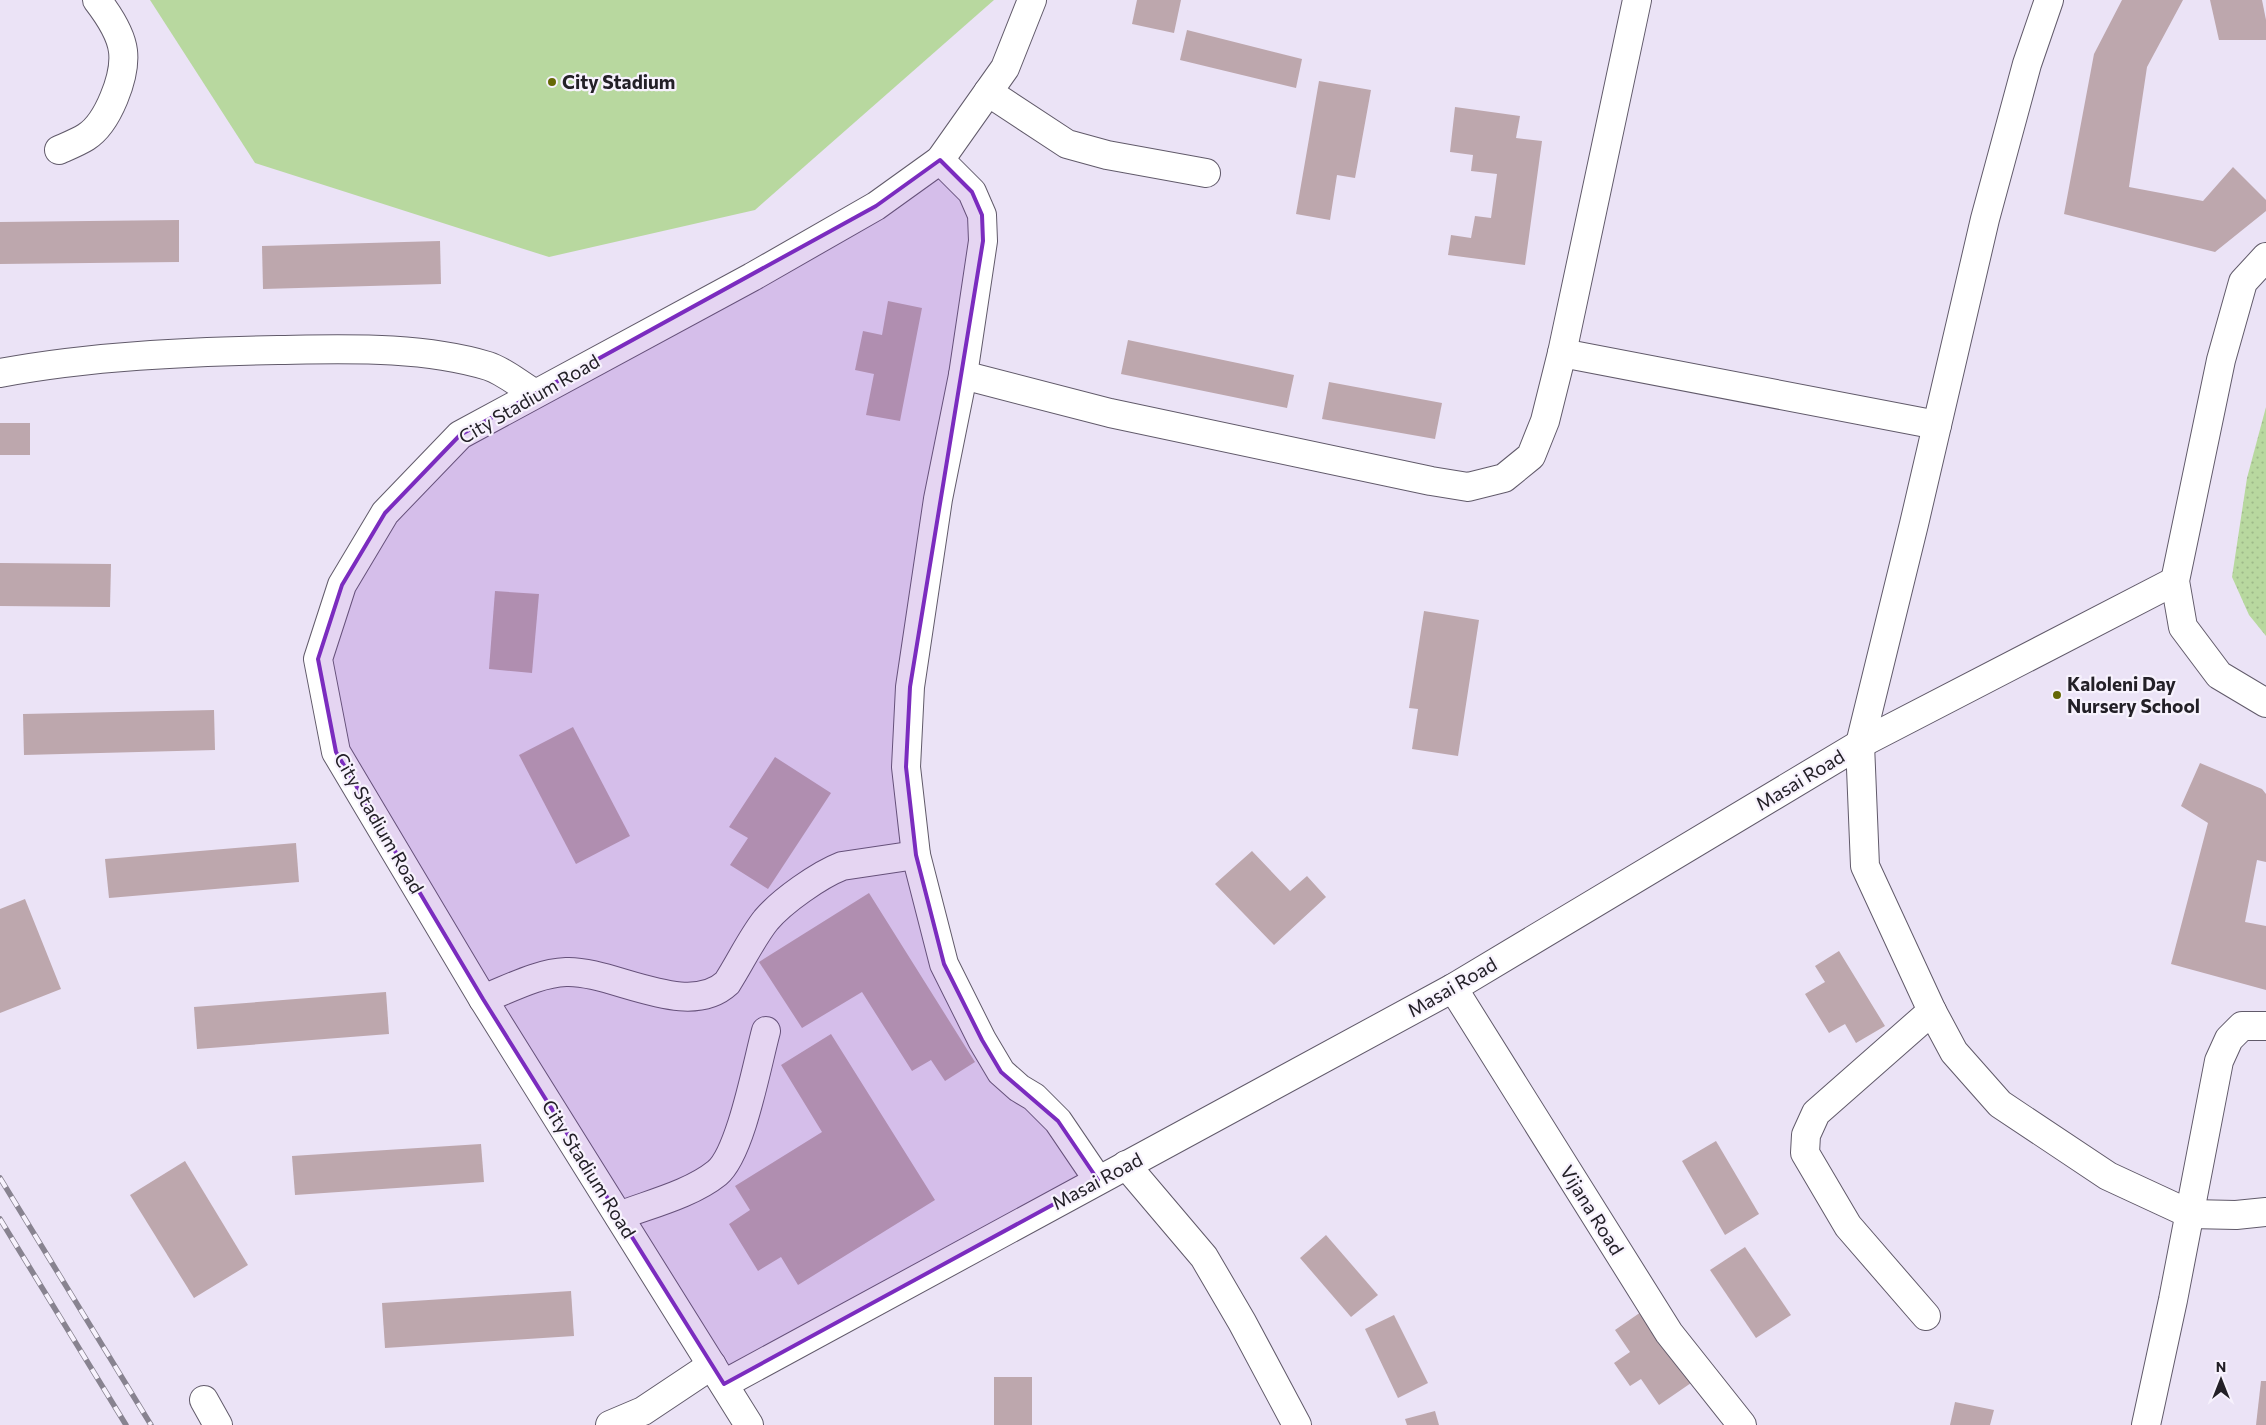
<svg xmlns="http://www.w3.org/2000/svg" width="2266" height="1425" font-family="Commissioner,sans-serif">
<defs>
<pattern id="park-dots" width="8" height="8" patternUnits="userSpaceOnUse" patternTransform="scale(1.25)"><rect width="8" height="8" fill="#b8d89f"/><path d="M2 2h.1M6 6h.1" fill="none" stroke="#9eb989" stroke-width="1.8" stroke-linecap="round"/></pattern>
</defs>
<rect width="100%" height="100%" fill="#ebe3f6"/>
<polygon fill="#b8d89f" points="150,0 994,0 755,210 549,257 255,163"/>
<polygon fill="url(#park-dots)" points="2266,407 2266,636 2249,615 2232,577 2247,478"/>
<g fill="#bda7ad">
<polygon points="1137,0 1181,0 1174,33 1132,24"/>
<polygon points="2122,0 2183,0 2147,67 2129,187 2203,201 2233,167 2266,200 2266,211 2215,252 2064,214 2094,54"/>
<polygon points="2210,0 2262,0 2266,20 2266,40 2219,40"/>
<polygon points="1187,30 1302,59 1296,88 1180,60"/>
<polygon points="1319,81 1371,90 1355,178 1337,175 1330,220 1296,214"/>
<polygon points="1455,107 1520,116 1516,138 1542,141 1525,265 1448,255 1451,235 1471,238 1475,216 1491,218 1497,174 1471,171 1473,155 1450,152"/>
<polygon points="179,220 179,262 0,264 0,222"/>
<polygon points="440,241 441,284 263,289 262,246"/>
<polygon points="888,301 922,308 900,421 866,415 874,374 855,370 863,331 882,335"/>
<polygon points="1128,340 1294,375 1287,408 1121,374"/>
<polygon points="1329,382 1442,403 1435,439 1322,419"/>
<rect x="0" y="423" width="30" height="32"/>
<polygon points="0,563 111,564 110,607 0,606"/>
<polygon points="495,591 539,594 532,673 489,669"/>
<polygon points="1424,611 1479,620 1458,756 1412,749 1418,709 1409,708"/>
<polygon points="214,710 215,750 24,755 23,714"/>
<polygon points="573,727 630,836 576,864 519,755"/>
<polygon points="775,757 831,793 768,889 730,865 748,838 729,827"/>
<polygon points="2200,763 2262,789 2266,794 2266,862 2257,860 2245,922 2266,926 2266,990 2171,964 2208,823 2181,806"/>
<polygon points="296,843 299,882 109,898 105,859"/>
<polygon points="1252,851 1290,891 1307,876 1326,897 1274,945 1215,884"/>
<polygon points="869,893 975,1062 945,1081 931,1060 912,1071 862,992 802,1028 759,962"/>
<polygon points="25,899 61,989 0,1013 0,909"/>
<polygon points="1839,951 1885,1026 1856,1043 1845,1024 1829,1033 1805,994 1825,982 1815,966"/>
<polygon points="386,992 389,1034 197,1049 194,1007"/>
<polygon points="831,1034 935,1200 798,1285 781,1257 758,1271 729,1224 750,1210 735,1186 822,1132 781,1065"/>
<polygon points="1716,1141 1759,1214 1725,1235 1682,1161"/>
<polygon points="481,1144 484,1182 295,1195 292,1156"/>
<polygon points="185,1161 248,1265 194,1298 130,1195"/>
<polygon points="1326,1235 1378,1295 1351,1317 1300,1258"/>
<polygon points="1745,1247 1791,1315 1756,1338 1710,1270"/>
<polygon points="571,1291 574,1336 385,1348 382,1303"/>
<polygon points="1641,1312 1691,1383 1659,1405 1641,1379 1630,1386 1614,1363 1630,1352 1615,1330"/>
<polygon points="1394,1315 1428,1383 1398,1398 1365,1329"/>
<rect x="994" y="1377" width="38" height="48"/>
<polygon points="2261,1381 2266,1381 2266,1425 2256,1425"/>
<polygon points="1955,1402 1994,1410 1990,1425 1950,1425"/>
<polygon points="1435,1411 1439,1425 1407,1425 1405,1419"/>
</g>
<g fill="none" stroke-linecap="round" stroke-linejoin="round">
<defs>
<g id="minor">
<polyline points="2049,0 2027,64 1985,219 1914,524 1860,744 1865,866 1932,1011 1954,1052 2000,1104 2108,1176 2190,1214 2236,1215 2266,1212"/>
<polyline points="988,92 1067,144 1107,155 1206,173"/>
<path d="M 59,150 C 68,146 78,142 86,137 C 108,123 126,76 123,51 C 121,34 107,13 97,0"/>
<polyline points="940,160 972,192 982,215 983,241 963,375 938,499 910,687 906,767 916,855 944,964 982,1040 1001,1072 1019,1088 1034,1097 1058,1121 1098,1180"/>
<polyline points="2266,257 2243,282 2221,360 2175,581 2183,627 2219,675 2266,703"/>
<polyline points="1562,353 1637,0"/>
<path d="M 0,373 C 91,356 186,352 278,350 C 348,349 421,346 488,366 C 504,371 520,385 534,393"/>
<polyline points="963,375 1110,413 1431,481 1468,487 1504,478 1531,456 1545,421 1562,353 1937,425"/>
<polyline points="1453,988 1669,1333 1742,1425"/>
<path d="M 483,999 C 509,989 538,973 566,972 C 612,970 687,1020 727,983 C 740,963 751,939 766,920 C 782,901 819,875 842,866 L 916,855"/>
<polyline points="1126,1165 1204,1257 1242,1322 1297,1425"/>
<path d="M 619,1216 C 650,1204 691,1194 717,1173 C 741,1153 757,1064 766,1031"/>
<polyline points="1926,1316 1848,1226 1805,1153 1806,1135 1816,1113 1932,1011"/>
<polyline points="724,1384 1453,988 1860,744 2175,581"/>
<polyline points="204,1400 218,1425"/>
<polyline points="610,1425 643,1411 712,1365"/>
<polyline points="749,1425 483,999 336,752 318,659 342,585 385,513 460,435 752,277 876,206 940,160 1005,68 1032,0"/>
<polyline points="2146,1425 2173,1300 2219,1061 2229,1039 2242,1026 2266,1026"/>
</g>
</defs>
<use href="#minor" stroke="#615a6a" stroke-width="30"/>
<use href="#minor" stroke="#fff" stroke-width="28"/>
<defs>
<g id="rail">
<polyline points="0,1178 151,1425"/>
<polyline points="0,1219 126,1425"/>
</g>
</defs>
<use href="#rail" stroke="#888390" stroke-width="5.5"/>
<use href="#rail" stroke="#f7f2fd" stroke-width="4" stroke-dasharray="11" stroke-linecap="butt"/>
</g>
<path fill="#7b2cbf" fill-opacity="0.2" stroke="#7b2cbf" stroke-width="4" stroke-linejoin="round" d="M 940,160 L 972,192 L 982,215 L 983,241 L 910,687 L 906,767 L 916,855 L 944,964 L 982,1040 L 1001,1072 L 1058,1121 L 1098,1180 L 724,1384 L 483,999 L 336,752 L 318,659 L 342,585 L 385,513 L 460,435 L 876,206 Z"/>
<g fill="#656806" stroke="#f7f2fd" stroke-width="2">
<circle cx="552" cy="82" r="5"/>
<circle cx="2057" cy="695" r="5"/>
</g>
<g text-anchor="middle" stroke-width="4.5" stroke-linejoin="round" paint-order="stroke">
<g font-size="19" font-weight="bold" fill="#232027" stroke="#f7f2fd" text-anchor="start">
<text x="562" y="89">City Stadium</text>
<text x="2067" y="691">Kaloleni Day<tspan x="2067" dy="22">Nursery School</tspan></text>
</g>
<g font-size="19" fill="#232027" stroke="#f7f2fd">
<text transform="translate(529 399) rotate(-30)" y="7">City Stadium Road</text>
<text transform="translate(1800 780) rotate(-31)" y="7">Masai Road</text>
<text transform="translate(379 823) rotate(60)" y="7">City Stadium Road</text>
<text transform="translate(1452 987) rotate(-30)" y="7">Masai Road</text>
<text transform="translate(589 1169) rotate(58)" y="7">City Stadium Road</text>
<text transform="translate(1097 1181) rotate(-28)" y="7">Masai Road</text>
<text transform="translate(1592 1210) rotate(58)" y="7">Vijana Road</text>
</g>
</g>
<g transform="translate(2221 1380)" stroke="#f7f2fd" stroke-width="4" paint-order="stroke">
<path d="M0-4L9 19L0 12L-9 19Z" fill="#232027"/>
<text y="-8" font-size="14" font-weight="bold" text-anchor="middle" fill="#232027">N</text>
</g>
</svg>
